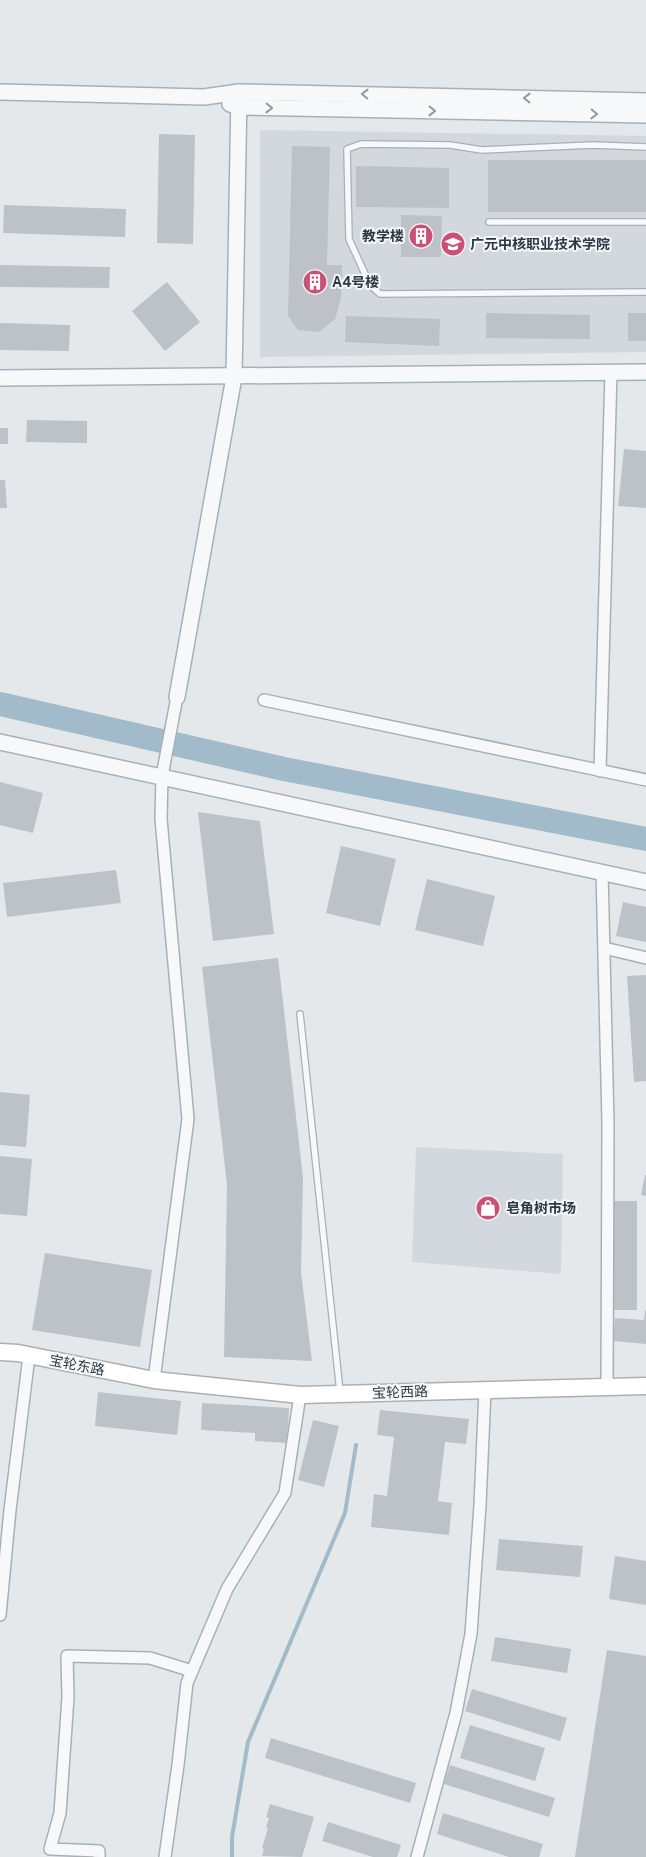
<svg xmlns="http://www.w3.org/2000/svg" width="646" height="1857" font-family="'Public Sans','Noto Sans SC',sans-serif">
<rect width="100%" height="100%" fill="#e4e8eb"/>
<g fill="#d2d8dd">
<polygon points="260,130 646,136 646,352 260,357"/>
<polygon points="416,1147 563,1154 561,1274 412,1262"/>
</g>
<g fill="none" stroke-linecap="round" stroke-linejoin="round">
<polyline stroke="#a1bbca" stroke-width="4" points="232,1857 232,1837 248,1742 345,1513 356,1445"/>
<polyline stroke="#a1bbca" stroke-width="24" points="0,704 284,769 646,839"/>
</g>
<g fill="#bcc2c8">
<polygon points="159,134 195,135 193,244 157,243"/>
<polygon points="292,146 330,147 327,265 342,265 341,298 335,319 319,332 298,330 288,316"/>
<rect x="488" y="160" width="158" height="52"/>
<polygon points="356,166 449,168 449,208 356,207"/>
<polygon points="4,205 126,209 125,237 3,233"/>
<polygon points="401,215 442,216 441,257 401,257"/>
<polygon points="0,265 110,267 109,288 0,287"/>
<polygon points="167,282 200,322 165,351 132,311"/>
<polygon points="486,313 590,315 590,339 486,338"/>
<rect x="628" y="313" width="18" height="28"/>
<polygon points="346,316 440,319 439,346 345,342"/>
<polygon points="0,323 70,325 69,351 0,350"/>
<polygon points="27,420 87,421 87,443 26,442"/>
<rect x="0" y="428" width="8" height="16"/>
<polygon points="624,449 646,451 646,508 618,506"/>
<polygon points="0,480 5,480 7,508 0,508"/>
<polygon points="0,782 43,793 33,833 0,825"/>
<polygon points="198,812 260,821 274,934 213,941"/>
<polygon points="341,846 396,859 380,926 326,913"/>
<polygon points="116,870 121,903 7,917 3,883"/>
<polygon points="427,879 495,896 483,946 415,930"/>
<polygon points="623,902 646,907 646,942 616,936"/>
<polygon points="278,958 303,1178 301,1272 312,1361 224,1357 227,1185 202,967"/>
<polygon points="646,975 646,1081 634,1082 627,976"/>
<polygon points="0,1092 30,1095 26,1147 0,1145"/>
<polygon points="0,1156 32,1159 27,1216 0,1214"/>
<polygon points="645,1175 646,1175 646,1196 641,1195"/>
<polygon points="611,1201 637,1201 637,1310 610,1310"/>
<polygon points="45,1253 152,1270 140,1347 32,1330"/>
<polygon points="645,1310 646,1310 646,1344 613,1341 615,1318 644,1320"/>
<polygon points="98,1392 181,1401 177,1435 95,1426"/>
<polygon points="202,1403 289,1408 287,1443 255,1441 255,1433 201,1430"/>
<polygon points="380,1410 469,1419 466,1444 445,1442 438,1501 452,1503 449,1535 371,1527 374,1494 387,1496 394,1437 377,1435"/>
<polygon points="313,1420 339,1426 324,1487 298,1480"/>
<polygon points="499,1539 583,1546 580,1577 496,1570"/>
<polygon points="615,1556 646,1561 646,1605 609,1599"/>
<polygon points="495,1637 571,1649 567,1673 491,1661"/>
<polygon points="607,1650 646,1656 646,1857 575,1857"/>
<polygon points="472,1689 567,1718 560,1741 465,1711"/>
<polygon points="470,1725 545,1748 535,1781 460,1758"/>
<polygon points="271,1738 416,1783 410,1803 265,1758"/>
<polygon points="450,1765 555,1798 549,1817 444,1784"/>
<polygon points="270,1804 314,1817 302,1857 262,1856 264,1849 262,1848 268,1828 266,1827 269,1818 266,1817"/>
<polygon points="443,1813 543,1844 539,1857 509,1857 437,1834"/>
<polygon points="328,1822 401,1845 397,1857 373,1857 322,1841"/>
</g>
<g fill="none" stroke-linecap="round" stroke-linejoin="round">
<defs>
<g id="service">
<polyline points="646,147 593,145 482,150 450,145 361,144 347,149 349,239 370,285 380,294 646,292"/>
<polyline points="489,222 646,222"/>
<polyline points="300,1014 340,1392"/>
</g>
<g id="minor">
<polyline points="264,700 646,780"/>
<polyline points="600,771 611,372"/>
<polyline points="602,871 608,1123 607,1387"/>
<polyline points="604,948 646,958"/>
<polyline points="154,1380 188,1119 161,819 162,776 177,697"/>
<polyline points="0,1615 10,1510 29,1356"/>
<polyline points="99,1857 99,1851 50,1849 60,1813 68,1697 67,1656 150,1658 192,1671"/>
<polyline points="165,1857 178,1765 187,1683 227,1589 285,1493 300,1395"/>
<polyline points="417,1857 456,1713 471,1634 480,1505 485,1390"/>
</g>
<g id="tertiary">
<polyline points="0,92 204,97 239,92 646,101"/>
<polyline points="230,104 239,107 646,115"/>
<polyline points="0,378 646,372"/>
<polyline points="177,697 234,377 239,92"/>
<polyline points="0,742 646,882"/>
</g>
<polyline id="secondary" points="0,1352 18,1353 154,1380 300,1395 646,1386"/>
</defs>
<use href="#service" stroke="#a9b0b5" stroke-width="8"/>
<use href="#minor" stroke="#a9b0b5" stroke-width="14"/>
<use href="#tertiary" stroke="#a9b0b5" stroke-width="18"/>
<use href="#secondary" stroke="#a9b0b5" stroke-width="19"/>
<use href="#service" stroke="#f7f8fa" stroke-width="5.5"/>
<use href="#minor" stroke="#f7f8fa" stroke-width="11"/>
<use href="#tertiary" stroke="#f7f8fa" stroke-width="15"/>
<use href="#secondary" stroke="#fff" stroke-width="16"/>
</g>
<defs><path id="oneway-chevron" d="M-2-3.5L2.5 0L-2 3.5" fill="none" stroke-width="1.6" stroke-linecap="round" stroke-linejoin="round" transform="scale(1.25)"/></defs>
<g stroke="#92989e">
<use href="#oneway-chevron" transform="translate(365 94) rotate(-179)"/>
<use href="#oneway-chevron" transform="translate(527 98) rotate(-179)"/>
<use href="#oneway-chevron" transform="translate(269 108) rotate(1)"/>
<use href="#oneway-chevron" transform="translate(432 111) rotate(1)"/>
<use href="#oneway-chevron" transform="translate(594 114) rotate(1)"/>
</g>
<defs>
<symbol id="building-disc" viewBox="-11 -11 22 22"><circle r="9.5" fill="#ca5074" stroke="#f4f7f9"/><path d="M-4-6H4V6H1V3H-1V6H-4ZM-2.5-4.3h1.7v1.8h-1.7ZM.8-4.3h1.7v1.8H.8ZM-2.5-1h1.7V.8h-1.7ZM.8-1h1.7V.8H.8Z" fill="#fff"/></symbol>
<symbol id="university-disc" viewBox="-11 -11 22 22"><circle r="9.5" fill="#ca5074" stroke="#f4f7f9"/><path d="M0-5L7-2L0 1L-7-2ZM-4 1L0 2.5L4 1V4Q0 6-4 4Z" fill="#fff"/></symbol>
<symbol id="shop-disc" viewBox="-11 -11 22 22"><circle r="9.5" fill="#ca5074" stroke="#f4f7f9"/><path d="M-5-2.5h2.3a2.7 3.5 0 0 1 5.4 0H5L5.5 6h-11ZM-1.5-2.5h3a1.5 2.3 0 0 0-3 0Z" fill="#fff"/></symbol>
</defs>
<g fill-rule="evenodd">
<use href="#building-disc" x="407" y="222" width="28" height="28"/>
<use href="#university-disc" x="439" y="230" width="28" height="28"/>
<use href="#building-disc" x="301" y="268" width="28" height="28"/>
<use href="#shop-disc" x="474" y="1194" width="28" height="28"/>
</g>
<g text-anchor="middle" stroke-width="4" stroke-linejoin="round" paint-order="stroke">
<g font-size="14" font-weight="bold" fill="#2c3843" stroke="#f4f7f9" text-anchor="start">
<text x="404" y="241" text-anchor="end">教学楼</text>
<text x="470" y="249">广元中核职业技术学院</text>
<text x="332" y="287">A4号楼</text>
<text x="506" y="1213">皂角树市场</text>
</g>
<g font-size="14" fill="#2c3843" stroke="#f4f7f9">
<text transform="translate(77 1365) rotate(11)" y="5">宝轮东路</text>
<text transform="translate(400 1392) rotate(-2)" y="5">宝轮西路</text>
</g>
</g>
</svg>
